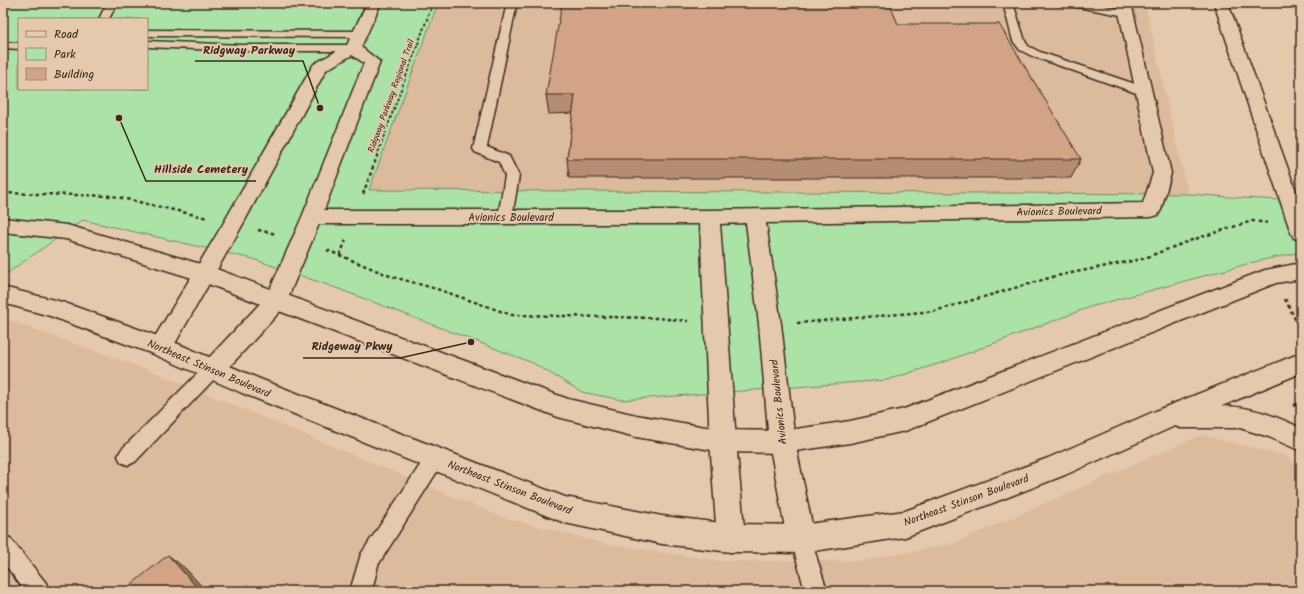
<svg xmlns="http://www.w3.org/2000/svg" width="1304" height="594" font-family="Kalam,sans-serif">
<rect width="100%" height="100%" fill="#e5c9ac"/>
<filter id="ink" filterUnits="userSpaceOnUse"><feTurbulence type="fractalNoise" baseFrequency=".025" numOctaves="2"/><feDisplacementMap in="SourceGraphic" scale="8" xChannelSelector="R" yChannelSelector="G"/><feConvolveMatrix kernelMatrix="1 2 1 2 8 2 1 2 1" color-interpolation-filters="sRGB"/></filter>
<g filter="url(#ink)">
<g fill="#dcbb9d">
<polygon points="438,3 1145,3 1188,194 368,190"/>
<polygon points="3,318 154,372 502,517 606,544 722,561 860,561 952,544 1201,435 1286,456 1301,469 1301,591 3,591"/>
</g>
<path fill="#abe3a7" stroke="#738662" fill-rule="evenodd" d="M 3,3 L 438,3 L 369,190 L 1188,194 L 1242,198 L 1301,201 L 1301,252 L 1258,261 L 1090,307 L 947,361 L 887,380 L 622,400 L 582,392 L 533,363 L 339,289 L 253,259 L 83,220 L 3,276 ZM 19,19 L 147,19 L 147,89 L 19,89 Z"/>
<g fill="none" stroke-linecap="round" stroke-linejoin="round">
<defs>
<g id="lane">
<polygon points="107,3 117,3 109,19 99,19"/>
<polygon points="507,3 517,3 487,147 509,156 519,176 512,217 510,220 505,222 500,220 498,217 505,176 499,162 475,152 473,149"/>
<polygon points="1003,3 1013,3 1025,41 1028,46 1040,52 1147,88 1149,91 1147,94 1139,94 1032,56 1020,50 1013,41"/>
<polygon points="1067,3 1089,3 1126,10 1131,13 1126,16 1072,6"/>
<polygon points="147,30 360,31 365,34 360,37 147,36"/>
<polygon points="147,41 242,45 353,45 359,48 353,51 242,51 147,47"/>
<polygon points="3,42 19,43 19,49 3,48"/>
<polygon points="212,363 218,365 221,370 218,375 135,462 128,465 121,462 118,456 121,450 206,365"/>
<polygon points="435,450 442,453 445,459 378,565 372,591 350,591 361,554 428,453"/>
<polygon points="801,529 808,532 811,539 827,591 805,591 791,539 794,532"/>
<polygon points="3,535 10,538 46,583 49,591 25,591 3,562"/>
</g>
<polygon id="street" points="367,3 381,3 361,47 380,62 324,210 710,210 1143,203 1153,173 1117,3 1131,3 1171,173 1161,210 1158,215 1151,217 766,223 781,324 795,442 815,539 811,549 801,553 791,549 787,539 769,442 759,324 746,223 720,224 736,441 745,538 741,548 731,552 721,548 717,538 710,441 700,224 319,224 284,307 220,377 212,380 204,377 200,370 204,363 267,296 302,217 364,63 352,55 326,70 243,224 169,354 161,356 153,354 149,347 153,340 223,224 312,67 314,64 347,45"/>
<g id="secondary">
<polygon points="3,218 67,225 211,267 568,399 636,415 723,430 782,431 850,421 904,409 1265,270 1301,263 1301,279 1276,283 905,431 850,443 782,453 723,452 636,437 558,417 195,279 66,239 3,232"/>
<path d="M 3,287 L 62,302 L 169,340 L 260,379 L 565,497 L 662,516 L 731,524 L 801,525 L 905,511 L 1048,458 L 1160,409 L 1301,353 L 1301,373 L 1222,406 C 1250,406 1276,416 1301,428 L 1301,451 L 1269,437 L 1240,428 L 1180,428 L 1175,426 L 1065,475 L 905,537 L 801,553 L 731,552 L 662,544 L 565,523 L 242,393 L 153,354 L 50,316 L 3,303 Z"/>
</g>
<polygon id="highway" points="1214,3 1228,3 1301,205 1301,240 1294,238 1291,233"/>
</defs>
<use href="#lane" stroke="#3b2a1e" stroke-width="3"/>
<use href="#street" stroke="#3b2a1e" stroke-width="3"/>
<use href="#secondary" stroke="#3b2a1e" stroke-width="3"/>
<use href="#highway" stroke="#3b2a1e" stroke-width="3"/>
<polyline stroke="#3b2a1e" stroke-width="2" stroke-dasharray="3 2" stroke-linecap="butt" points="378,152 433,3"/>
<g stroke="#3b2a1e" stroke-width="2.5" stroke-dasharray="3.5 3" stroke-linecap="butt">
<polyline points="3,193 113,196 208,218"/>
<polyline points="363,194 379,151"/>
<polyline points="258,230 276,234"/>
<polyline points="327,250 390,276 440,290 512,315 657,318 688,321"/>
<polyline points="340,255 346,240"/>
<polyline points="1285,299 1301,331"/>
<polyline points="797,323 935,311 1056,276 1142,259 1189,241 1252,221 1270,223"/>
</g>
<polyline stroke="#3b2a1e" stroke-width="3" stroke-dasharray="5 3.5" stroke-linecap="butt" points="1293,406 1301,402"/>
<use href="#lane" fill="#e5c9ac" fill-rule="evenodd"/>
<use href="#street" fill="#e5c9ac" fill-rule="evenodd"/>
<use href="#secondary" fill="#e5c9ac" fill-rule="evenodd"/>
<use href="#highway" fill="#e5c9ac" fill-rule="evenodd"/>
</g>
<polygon fill="#b58d72" stroke="#3b2a1e" points="898,24 1081,159 1071,178 569,178 567,159 573,113 549,114 546,95"/>
<polygon fill="#93735d" stroke="#3b2a1e" points="168,555 186,569 206,591 200,591"/>
<g fill="#d2a485" stroke="#3b2a1e">
<polygon points="562,3 889,3 898,24 999,24 1081,159 567,159 575,95 546,95"/>
<polygon points="168,555 200,591 123,591"/>
</g>
</g>
<g text-anchor="middle" stroke-width="4" stroke-linejoin="round" paint-order="stroke">
<g font-size="9" fill="#3b2a1e" stroke="#e5c9ac">
<text transform="translate(391 96) rotate(-70)" y="3">Ridgway Parkway Regional Trail</text>
</g>
<g font-size="11" fill="#3b2a1e" stroke="#e5c9ac">
<text transform="translate(1059 211) rotate(-1)" y="4">Avionics Boulevard</text>
<text x="511" y="221">Avionics Boulevard</text>
<text transform="translate(209 368) rotate(23)" y="4">Northeast Stinson Boulevard</text>
<text transform="translate(778 402) rotate(-96)" y="4">Avionics Boulevard</text>
<text transform="translate(510 487) rotate(21)" y="4">Northeast Stinson Boulevard</text>
<text transform="translate(966 500) rotate(-20)" y="4">Northeast Stinson Boulevard</text>
</g>
</g>
<path fill="none" stroke="#3b2a1e" stroke-width="1.5" d="M320 108L303 61H195M119 118L146 181H256M471 342L400 358H303"/>
<g fill="#3b2a1e" stroke="#e5c9ac" stroke-width="1.5">
<circle cx="320" cy="108" r="4"/>
<circle cx="119" cy="118" r="4"/>
<circle cx="471" cy="342" r="4"/>
</g>
<g font-size="12" text-anchor="middle" font-weight="bold" fill="#3b2a1e" stroke="#e5c9ac" stroke-width="4" stroke-linejoin="round" paint-order="stroke">
<text x="249" y="54">Ridgway Parkway</text>
<text x="201" y="173">Hillside Cemetery</text>
<text x="352" y="350">Ridgeway Pkwy</text>
</g>
<rect width="1304" height="594" fill="none" stroke="#e5c9ac" stroke-width="16"/>
<rect x="8" y="8" width="1288" height="578" fill="none" stroke="#3b2a1e" stroke-width="1.5" filter="url(#ink)"/>
<rect x="18" y="18" width="130" height="72" fill="#e5c9ac" stroke="#a18973"/>
<rect x="26" y="31" width="20" height="6" fill="#e5c9ac" stroke="#a18973"/>
<text x="54" y="38" font-size="12" fill="#3b2a1e">Road</text>
<rect x="26" y="48" width="20" height="12" fill="#abe3a7" stroke="#a18973"/>
<text x="54" y="58" font-size="12" fill="#3b2a1e">Park</text>
<rect x="26" y="68" width="20" height="12" fill="#d2a485" stroke="#a18973"/>
<text x="54" y="78" font-size="12" fill="#3b2a1e">Building</text>
</svg>
